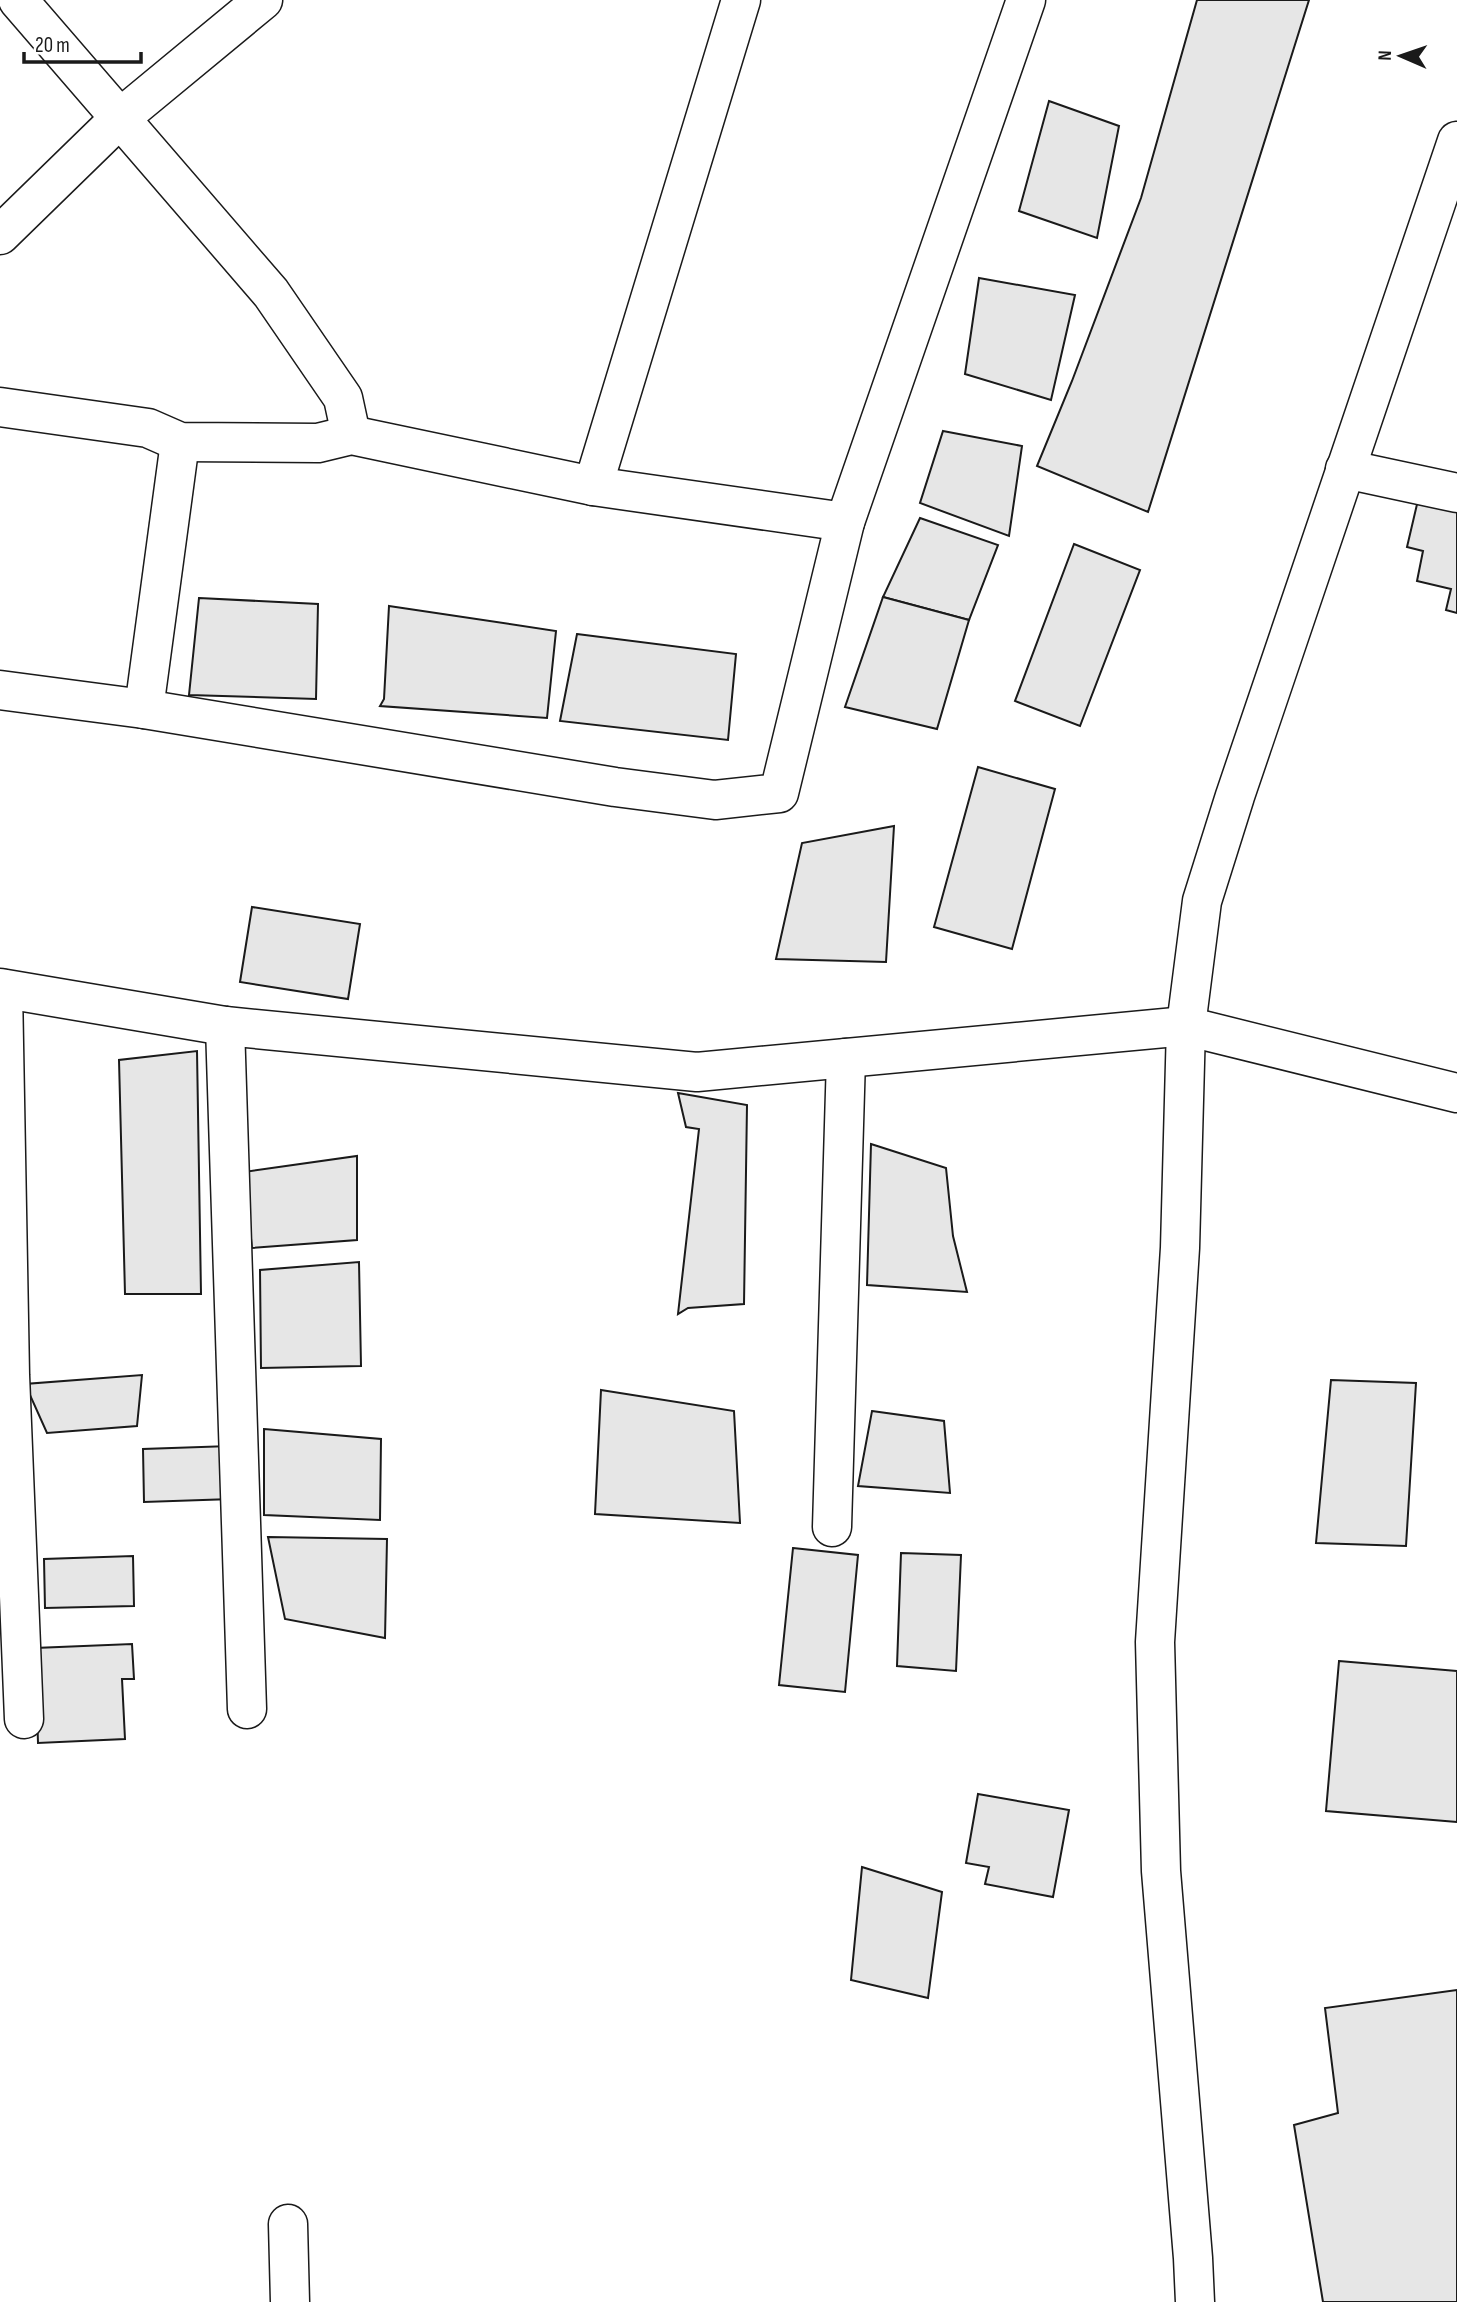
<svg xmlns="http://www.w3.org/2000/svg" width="1457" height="2302" font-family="'Sofia Sans Condensed',sans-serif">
<rect width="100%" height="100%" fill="#fff"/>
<g fill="#e6e6e6" stroke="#1a1a1a" stroke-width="2">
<polygon points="1197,0 1309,0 1148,512 1037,466 1072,381 1141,198"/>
<polygon points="1049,101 1119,126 1097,238 1019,211"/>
<polygon points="979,278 1075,295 1051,400 965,374"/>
<polygon points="943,431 1022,446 1009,536 920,503"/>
<polygon points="1418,500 1457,509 1457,613 1446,610 1451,589 1417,581 1423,551 1407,547"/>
<polygon points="920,518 998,545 969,620 883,597"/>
<polygon points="1074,544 1140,570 1080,726 1015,701"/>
<polygon points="883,597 969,620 937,729 845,707"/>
<polygon points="199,598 318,604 316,699 189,695"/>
<polygon points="389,606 556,631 547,718 380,706 384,699"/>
<polygon points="577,634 736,654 728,740 560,721"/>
<polygon points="978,767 1055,789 1012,949 934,927"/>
<polygon points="894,826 886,962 776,959 802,843"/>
<polygon points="252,907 360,924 348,999 240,982"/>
<polygon points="197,1051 201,1294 125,1294 119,1060"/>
<polygon points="678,1093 747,1105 744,1304 688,1308 678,1314 699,1129 686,1127"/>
<polygon points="871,1144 946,1168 953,1236 967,1292 867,1285"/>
<polygon points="357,1156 357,1240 252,1248 244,1172"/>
<polygon points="359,1262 361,1366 261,1368 260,1270"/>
<polygon points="142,1375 137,1426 47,1433 25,1384"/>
<polygon points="1331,1380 1416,1383 1406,1546 1316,1543"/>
<polygon points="601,1390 734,1411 740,1523 595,1514"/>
<polygon points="872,1411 944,1421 950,1493 858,1486"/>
<polygon points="264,1429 381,1439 380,1520 264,1515"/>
<polygon points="230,1446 232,1499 144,1502 143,1449"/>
<polygon points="268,1537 387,1539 385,1638 285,1619"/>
<polygon points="793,1548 858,1555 845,1692 779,1685"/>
<polygon points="901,1553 961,1555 956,1671 897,1666"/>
<polygon points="133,1556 134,1606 45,1608 44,1559"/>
<polygon points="132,1644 134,1679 122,1679 125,1739 38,1743 35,1648"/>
<polygon points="1339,1661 1457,1671 1457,1822 1326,1811"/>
<polygon points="978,1794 1069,1810 1053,1897 985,1884 989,1867 966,1863"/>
<polygon points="862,1867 942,1892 928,1998 851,1980"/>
<polygon points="1457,1990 1457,2302 1323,2302 1294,2125 1338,2113 1325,2008"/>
</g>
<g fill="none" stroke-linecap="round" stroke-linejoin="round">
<defs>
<g id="minor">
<polyline points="18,0 271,293 343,398 351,435"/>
<polyline points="0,235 119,119 263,0"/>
<polyline points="0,407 148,428 180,442 318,443 351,435 593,486 845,522"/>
<polyline points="1345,469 1457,493"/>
<polyline points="593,486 741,0"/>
<polyline points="0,690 144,709 615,787 715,800 779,793 845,522 1026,0"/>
<polyline points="144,709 180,442"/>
<polyline points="0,988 225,1026 697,1072 1186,1026 1457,1093"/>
<polyline points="3,989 10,1375 24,1719"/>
<polyline points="225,1026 247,1709"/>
<polyline points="832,1527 846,1058"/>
<polyline points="288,2224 290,2302"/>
</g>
<polyline id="major" points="1195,2302 1193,2258 1161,1871 1155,1642 1180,1248 1186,1026 1202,901 1235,796 1457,141"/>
</defs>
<use href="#minor" stroke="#1a1a1a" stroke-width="41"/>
<use href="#major" stroke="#1a1a1a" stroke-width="41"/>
<use href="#minor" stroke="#fff" stroke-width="38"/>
<use href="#major" stroke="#fff" stroke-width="38"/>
</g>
<g transform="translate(1401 56) rotate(272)" stroke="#ffffff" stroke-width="5" paint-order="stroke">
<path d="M0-5L12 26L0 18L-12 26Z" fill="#1a1a1a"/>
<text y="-10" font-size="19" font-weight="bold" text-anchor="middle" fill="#1a1a1a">N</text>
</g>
<path d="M24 52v10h117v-10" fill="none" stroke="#1a1a1a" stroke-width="3.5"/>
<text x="35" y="52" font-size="21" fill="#1a1a1a" stroke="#ffffff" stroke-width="5" paint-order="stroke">20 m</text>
</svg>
